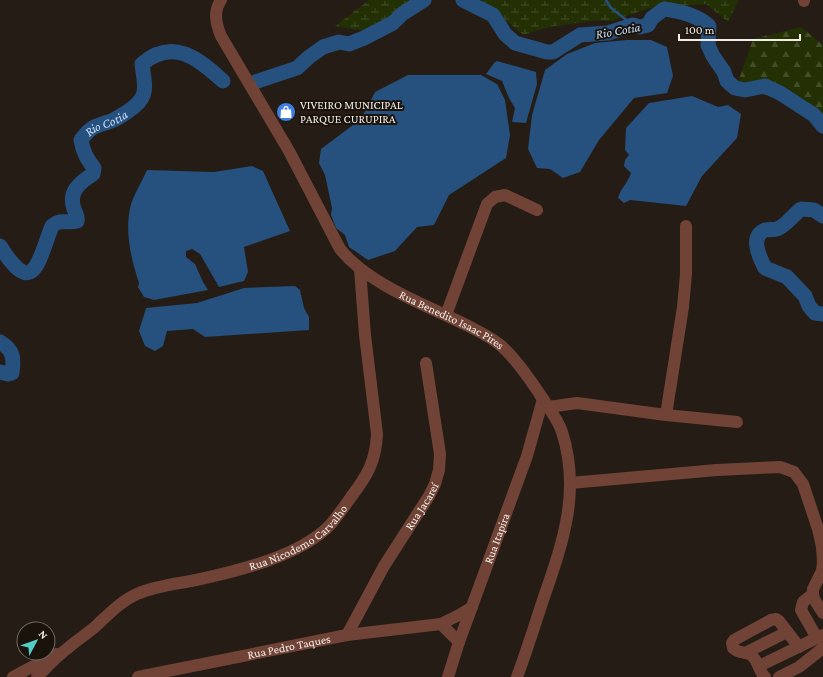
<svg xmlns="http://www.w3.org/2000/svg" width="823" height="677" font-family="'Crimson Pro',serif">
<defs>
<pattern id="forest-firs" width="22" height="20" patternUnits="userSpaceOnUse"><rect width="22" height="20" fill="#223004"/><path d="M5 1l3.5 6h-7zM16 11l3.5 6h-7z" fill="#434e29"/></pattern>
<pattern id="wetland-marsh" width="20" height="14" patternUnits="userSpaceOnUse"><rect width="20" height="14" fill="#223004"/><path d="M1 5h8M5 5V1M11 12h8M15 12V8" fill="none" stroke="#434e29"/></pattern>
</defs>
<rect width="100%" height="100%" fill="#241c15"/>
<polygon fill="url(#forest-firs)" points="801,27 823,45 823,117 797,102 736,88 753,39"/>
<g fill="url(#wetland-marsh)">
<polygon points="369,0 416,0 374,33 335,26"/>
<polygon points="482,0 739,0 728,22 706,4 650,8 612,21 591,21 549,27 523,35"/>
</g>
<g fill="#26507d">
<polygon points="627,40 651,40 667,47 673,76 667,93 634,98 599,140 580,172 563,178 550,169 537,168 528,149 532,115 545,70 567,54 595,43"/>
<polygon points="497,61 536,72 537,84 526,123 512,122 515,108 509,98 502,81 486,74 494,63"/>
<polygon points="408,75 481,75 497,84 505,100 510,135 506,158 449,195 434,225 417,227 395,251 368,260 349,247 345,235 336,228 331,215 332,208 325,175 319,163 321,149 361,119 375,92"/>
<path d="M 692,96 L 718,107 L 728,105 L 741,114 L 737,138 L 702,176 L 686,206 L 630,200 L 624,203 L 618,198 C 621,187 628,183 631,173 L 624,166 L 625,160 L 629,155 L 625,150 L 626,128 L 649,103 Z"/>
<path d="M 252,166 L 263,171 L 290,231 L 244,247 L 248,272 L 244,281 L 219,287 L 200,254 L 192,249 L 186,251 L 186,257 L 195,264 L 203,282 L 208,290 L 154,300 L 144,297 L 138,287 L 139,283 C 131,259 124,230 131,204 C 135,193 142,181 147,170 L 214,172 Z"/>
<polygon points="295,286 300,290 304,308 309,317 309,330 205,337 193,329 167,331 163,346 155,351 145,346 139,331 146,308 197,303 244,288"/>
</g>
<g fill="none" stroke-linecap="round" stroke-linejoin="round">
<polyline stroke="#26507d" stroke-width="2.5" points="606,0 611,8 633,25"/>
<g stroke="#26507d" stroke-width="15">
<path d="M 463,0 L 493,15 L 505,34 L 515,43 L 547,52 L 553,52 L 580,35 L 608,33 L 633,25 L 640,27 L 648,25 L 652,18 L 664,9 C 680,11 697,15 709,26 L 708,45 L 713,56 L 724,72 L 727,81 L 735,88 L 745,90 L 765,86 L 780,93 L 814,115 L 823,126"/>
<polyline points="255,82 297,68 309,57 323,47 339,42 349,44 364,38 393,23 402,14 424,0"/>
<path d="M 823,216 L 814,210 L 801,209 C 793,215 787,225 777,229 C 774,230 769,229 765,230 C 749,237 760,258 765,268 L 787,277 L 805,296 L 809,306 L 815,313 L 823,314"/>
<path id="s1" d="M 0,246 C 34,300 38,261 52,226 C 62,218 66,224 77,221 C 78,216 76,214 74,209 C 68,192 79,183 93,174 L 94,168 C 87,159 83,152 81,140 C 92,125 95,127 111,121 C 117,119 122,115 127,112 C 150,97 145,88 142,64 C 173,37 199,59 223,81"/>
<path d="M 0,342 C 14,350 14,359 12,373 L 8,374 L 0,372"/>
</g>
<g stroke="#704336" stroke-width="12">
<path id="s2" d="M 221,0 C 213,12 216,24 221,36 L 289,151 L 340,249 C 371,287 430,306 474,329 C 482,333 491,338 499,344 C 514,356 529,378 539,393 C 547,406 558,419 562,432 C 581,491 563,542 544,597 C 535,624 527,650 517,677"/>
<polyline points="804,0 804,1"/>
<polyline points="446,315 487,204 495,197 505,195 537,210"/>
<polyline points="548,407 577,403 666,415 737,422"/>
<polyline points="666,415 683,307 686,274 686,226"/>
<polyline points="570,483 717,470 780,467 794,472 803,484 818,529 822,547 823,562 822,571 813,589 813,594 814,599 823,613"/>
<polyline points="813,594 803,602 801,610 817,638"/>
<polyline points="441,624 459,642"/>
<path id="s3" d="M 347,635 L 384,566 L 429,496 L 435,484 L 439,470 L 440,454 L 426,363"/>
<polyline points="745,653 787,632"/>
<polyline points="759,666 823,635"/>
<polyline points="13,677 56,654"/>
<path id="s4" d="M 37,677 C 47,667 57,656 68,648 C 77,640 87,634 96,626 C 109,614 121,601 137,594 C 155,586 176,584 196,580 C 238,571 301,556 331,524 C 338,515 345,506 351,497 C 367,476 376,461 377,434 L 365,335 L 360,269"/>
<path id="s5" d="M 138,677 L 347,635 L 441,624 L 461,614 L 472,607"/>
<path id="s6" d="M 448,677 L 459,642 L 527,456 L 543,399"/>
<path d="M 765,677 C 758,671 759,661 751,655 C 744,651 739,654 733,648 L 732,643 L 734,640 L 771,620 L 776,619 L 779,621 L 799,647"/>
<polyline points="779,677 799,667 823,648"/>
</g>
</g>
<defs>
<symbol id="shop-disc" viewBox="-11 -11 22 22"><circle r="9.5" fill="#3f7fe0" stroke="#1a130c"/><path d="M-5-2.5h2.3a2.7 3.5 0 0 1 5.4 0H5L5.5 6h-11ZM-1.5-2.5h3a1.5 2.3 0 0 0-3 0Z" fill="#fff"/></symbol>
</defs>
<g fill-rule="evenodd">
<use href="#shop-disc" x="275" y="101" width="22" height="22"/>
</g>
<g text-anchor="middle" stroke-width="4" stroke-linejoin="round" paint-order="stroke">
<g font-size="12" fill="#f2ede8" stroke="#1a130c" text-anchor="start">
<text x="300" y="109">VIVEIRO MUNICIPAL<tspan x="300" dy="14">PARQUE CURUPIRA</tspan></text>
</g>
<g font-size="12" fill="#f2ede8" stroke="#1a130c">
<text dy="4" stroke="none"><textPath href="#s2" startOffset="415">Rua Benedito Isaac Pires</textPath></text>
<text dy="4" stroke="none"><textPath href="#s3" startOffset="149">Rua Jacareí</textPath></text>
<text dy="4" stroke="none"><textPath href="#s4" startOffset="304">Rua Nicodemo Carvalho</textPath></text>
<text dy="4" stroke="none"><textPath href="#s6" startOffset="147">Rua Itapira</textPath></text>
<text dy="4" stroke="none"><textPath href="#s5" startOffset="154">Rua Pedro Taques</textPath></text>
</g>
<g font-size="13" font-style="italic" fill="#c5defa" stroke="#1a130c">
<text transform="translate(618 30) rotate(-10)" y="5">Rio Cotia</text>
<text dy="5" stroke="none"><textPath href="#s1" startOffset="245">Rio Cotia</textPath></text>
</g>
</g>
<g transform="translate(36 641) rotate(49)"><circle r="19" fill="#1a130c" stroke="#706a64"/>
<path d="M0-3L7 15L0 10L-7 15Z" fill="#53cdca"/>
<text y="-6" font-size="11" font-weight="bold" text-anchor="middle" fill="#f2ede8">N</text>
</g>
<path d="M679 34v6h121v-6" fill="none" stroke="#f2ede8" stroke-width="2"/>
<text x="685" y="34" font-size="12" fill="#f2ede8" stroke="#1a130c" stroke-width="3" paint-order="stroke">100 m</text>
</svg>
